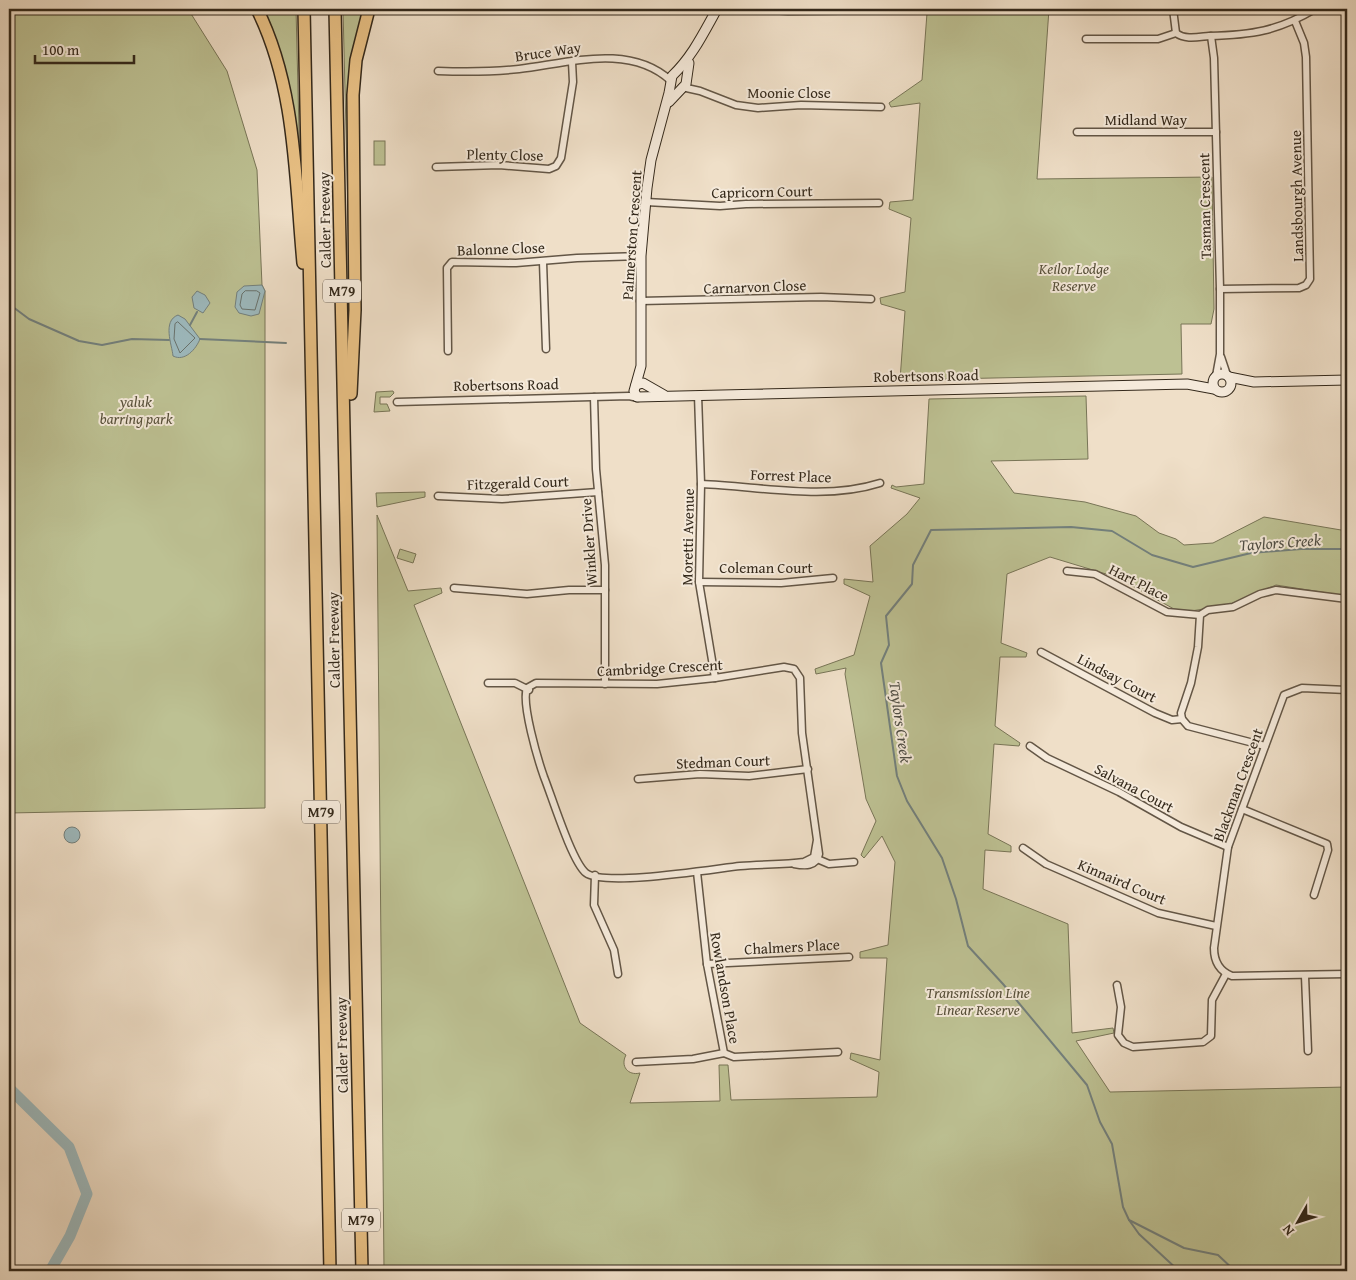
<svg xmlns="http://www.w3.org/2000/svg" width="1356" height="1280" font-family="'Gentium Book Plus',serif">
<rect width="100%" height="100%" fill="#efdfc8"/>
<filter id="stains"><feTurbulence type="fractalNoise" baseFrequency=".004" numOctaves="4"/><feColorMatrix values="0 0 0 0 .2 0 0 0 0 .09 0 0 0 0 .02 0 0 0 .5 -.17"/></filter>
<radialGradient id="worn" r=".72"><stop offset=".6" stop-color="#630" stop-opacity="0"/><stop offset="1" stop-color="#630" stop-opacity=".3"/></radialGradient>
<g fill="#bdc193" stroke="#787557">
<polygon points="9,9 188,9 227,71 257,170 262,285 265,291 265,808 9,813"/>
<polygon points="262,9 296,9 300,171"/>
<polygon points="343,9 364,9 354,46 350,293"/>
<polygon points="904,9 1049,9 1037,179 1212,177 1214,309 1211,324 1181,324 1182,374 900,380 905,311 881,304 880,298 905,292 911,218 889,209 890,202 913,200 920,103 891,107 889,103 922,80 927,13 905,11"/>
<rect x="374" y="141" width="11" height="24"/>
<polygon points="393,391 394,393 390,397 380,397 380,404 387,404 390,411 374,412 376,392"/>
<path d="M 1086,396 L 1088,459 L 991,461 L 1014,493 L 1085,502 L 1136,516 L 1159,533 L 1176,539 L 1184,545 L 1213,543 L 1264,517 L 1347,531 L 1347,596 L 1276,585 L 1228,605 L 1191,611 L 1174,609 L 1116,577 L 1050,557 L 1007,574 L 1001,643 L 1027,653 L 1026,657 L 1000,657 L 995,726 L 1020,743 L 1019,746 L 994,744 L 988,834 L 1011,846 L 1011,852 L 985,850 L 983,889 L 1068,924 L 1072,1033 L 1113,1028 L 1114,1033 L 1076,1041 L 1110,1092 L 1347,1087 L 1347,1271 L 384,1271 L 377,515 L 408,591 L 441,588 L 442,593 L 414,605 L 580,1023 L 626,1055 C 620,1066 628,1076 640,1073 L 630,1103 L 720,1101 L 719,1065 L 728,1065 L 731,1100 L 877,1097 L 879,1072 L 850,1059 L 851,1053 L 880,1060 L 887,958 L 860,958 L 860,952 L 888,945 L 895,862 L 882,836 L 864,858 L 861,855 L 876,821 L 866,799 L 845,674 L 846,668 L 816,674 L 815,669 L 854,655 L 870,596 L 844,584 L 844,579 L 873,582 L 870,546 L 907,514 L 920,498 L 891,488 L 892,485 L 896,487 L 924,484 L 929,399 Z"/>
<polygon points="425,492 425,497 377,507 376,493"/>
<polygon points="400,549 416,554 413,563 397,558"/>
</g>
<g fill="#9dbabf" stroke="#73807d">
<polygon points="262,285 265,291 259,314 251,316 239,313 235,307 237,292 244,286"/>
<polygon points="197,291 205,295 210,303 203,313 194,308 192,297"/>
<path d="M 178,315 L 185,319 L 200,339 C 196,349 185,362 173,356 C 172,345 162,321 178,315 Z"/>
<circle cx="72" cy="835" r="8"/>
</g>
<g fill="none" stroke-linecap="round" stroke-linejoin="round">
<g stroke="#68726d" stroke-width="1">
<polygon points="257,291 260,293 255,310 242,309 240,305 242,294 245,291"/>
<polygon points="178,322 195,338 180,353 174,339 175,324"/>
</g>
<g stroke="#73807d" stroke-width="2">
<polyline points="9,304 29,319 79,341 102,345 132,339 169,340"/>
<polyline points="190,325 197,312"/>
<polyline points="200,339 286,343"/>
<polyline points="1129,1220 1184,1248 1218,1255 1235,1271"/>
<polyline points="1179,1271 1139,1234 1129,1220 1123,1207 1112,1144 1100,1122 1087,1085 1003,984 968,946 956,899 942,858 907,801 897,776 881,663 889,645 886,616 912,584 913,565 931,530 1071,527 1112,531 1152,555 1193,567 1251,553 1301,549 1347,549"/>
</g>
<polyline stroke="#9dbabf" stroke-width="11" points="9,1088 69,1147 87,1194 70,1236 50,1271"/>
<defs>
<g id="street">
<polyline points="756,9 788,11 892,10"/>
<path d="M 1173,9 L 1176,33 C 1185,40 1198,37 1209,36 C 1252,35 1278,31 1315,9"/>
<polyline points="1211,36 1214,58 1220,289 1220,354 1216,376"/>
<polyline points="1086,39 1158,39 1176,33"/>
<path d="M 438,71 C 465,72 492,72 519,69 C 569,63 630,43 671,81"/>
<polyline points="682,87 700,91 736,105 758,108 801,105 881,107"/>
<polyline points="1077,132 1216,132"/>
<polyline points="436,167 499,165 549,169 556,166 561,158 573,82 572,62"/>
<polyline points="646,202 720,206 746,204 879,203"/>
<polyline points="543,262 546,349"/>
<polyline points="1220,289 1299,288 1306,285 1310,279 1306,57 1304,43 1295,21"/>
<polyline points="640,301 821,297 871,299"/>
<polyline points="448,351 447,268 452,262 516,263 577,258 641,256"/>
<polyline points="1221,357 1227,375"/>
<polyline points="698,395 701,484 699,582 715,678"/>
<polyline points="594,397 596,469 605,565 605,684"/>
<polyline points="397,402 629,396 638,398"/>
<path d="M 701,484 C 759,486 824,501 880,483"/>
<polyline points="438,496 502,499 598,492"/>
<polyline points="1067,571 1095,574 1167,612 1200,615"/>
<polyline points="699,582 781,583 833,578"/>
<polyline points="454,588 527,594 569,590 605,590"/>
<polyline points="1041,652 1155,713 1172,720 1182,719"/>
<polyline points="488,683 515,683 529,690"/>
<path d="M 1347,690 L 1302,688 L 1284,695 L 1228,847 L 1214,948 C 1214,961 1219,971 1232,976 L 1347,974"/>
<polyline points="1030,746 1047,758 1119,792 1181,827 1228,847"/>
<polyline points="1265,746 1188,726 1182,719 1181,713 1191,683 1198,647 1200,615 1208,610 1233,607 1260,594 1276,590 1347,599"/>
<polyline points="638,779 700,774 749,776 808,769"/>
<polyline points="1242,809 1327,844 1328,850 1314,895"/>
<polyline points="1023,848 1046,864 1158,913 1216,926"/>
<polyline points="815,858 829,864 854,862"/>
<path d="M 794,864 C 805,866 816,867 819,854 L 802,733 L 800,678 L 794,669 L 784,667 L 715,678 L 657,684 L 536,683 L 527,688 C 521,703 538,760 544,777 C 552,797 572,862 586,873 C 604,887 713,869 740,866 C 761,864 783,865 804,862 L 814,857 L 817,840"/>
<polyline points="697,872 707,964 724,1053 734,1057 838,1052"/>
<polyline points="595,875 594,905 614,950 618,974"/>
<polyline points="707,964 849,957"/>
<polyline points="1305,976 1308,1051"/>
<polyline points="1117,985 1121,1007 1118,1035 1124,1043 1133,1047 1203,1042 1211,1036 1212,1000 1226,974"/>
<polyline points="636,1062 693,1059 724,1053"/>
</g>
<g id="secondary">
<path d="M 717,9 C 703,34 692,57 672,76 L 669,93 L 651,160 L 647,188 L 641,256 L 641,366 L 634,391 L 637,397 L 1187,384 L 1214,389"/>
<polyline points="669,102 686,84 689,63"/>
<circle cx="1222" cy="383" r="9"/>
<polyline points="1229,377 1254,382 1347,380"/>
<polyline points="636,385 643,383 664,395"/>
</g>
<g id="highway">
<path d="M 257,9 C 296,87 295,178 303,263"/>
<polyline points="304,9 330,1271"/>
<polyline points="335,9 362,1271"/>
<polyline points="351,394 355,310 353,95 356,60 369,9"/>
</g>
</defs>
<use href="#street" stroke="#635646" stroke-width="9"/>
<use href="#secondary" stroke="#34291b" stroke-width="11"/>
<use href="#highway" stroke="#34291b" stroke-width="14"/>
<use href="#street" stroke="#f5eadb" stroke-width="6"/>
<use href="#secondary" stroke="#f5eadb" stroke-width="9"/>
<use href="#highway" stroke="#e8c084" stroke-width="11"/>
</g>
<g text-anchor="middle" stroke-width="4" stroke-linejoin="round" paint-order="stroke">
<g fill="#f5eadb" stroke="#6e6355" stroke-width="1">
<rect x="323" y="279.5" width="38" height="23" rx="4"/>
<rect x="302" y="800.5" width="38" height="23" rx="4"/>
<rect x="342" y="1208.5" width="38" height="23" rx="4"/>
</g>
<g font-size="14" font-weight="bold" fill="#34291b">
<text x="342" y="296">M79</text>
<text x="321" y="817">M79</text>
<text x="361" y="1225">M79</text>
</g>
<g font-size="15" fill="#34291b" stroke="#f5eadb">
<text transform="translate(548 52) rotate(-8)" y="5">Bruce Way</text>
<text x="789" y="98">Moonie Close</text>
<text x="1146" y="125">Midland Way</text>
<text transform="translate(505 155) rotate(1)" y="5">Plenty Close</text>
<text transform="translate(762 192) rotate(-1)" y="5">Capricorn Court</text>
<text transform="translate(1297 196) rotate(-91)" y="5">Landsbourgh Avenue</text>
<text transform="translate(1205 206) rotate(-91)" y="5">Tasman Crescent</text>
<text transform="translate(325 220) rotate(-91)" y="5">Calder Freeway</text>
<text transform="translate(632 235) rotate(-86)" y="5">Palmerston Crescent</text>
<text transform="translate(501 249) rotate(-2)" y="5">Balonne Close</text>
<text transform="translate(755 287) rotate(-2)" y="5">Carnarvon Close</text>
<text transform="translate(926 376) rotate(-1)" y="5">Robertsons Road</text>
<text transform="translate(506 385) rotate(-1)" y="5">Robertsons Road</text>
<text transform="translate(791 476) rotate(2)" y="5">Forrest Place</text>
<text transform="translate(518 483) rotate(-2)" y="5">Fitzgerald Court</text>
<text transform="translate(688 537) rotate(-89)" y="5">Moretti Avenue</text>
<text transform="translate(589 542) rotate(-94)" y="5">Winkler Drive</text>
<text x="766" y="573">Coleman Court</text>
<text transform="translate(1139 583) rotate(27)" y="5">Hart Place</text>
<text transform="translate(334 640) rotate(-91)" y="5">Calder Freeway</text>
<text transform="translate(660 668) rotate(-3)" y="5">Cambridge Crescent</text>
<text transform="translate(1117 678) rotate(28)" y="5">Lindsay Court</text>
<text transform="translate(723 762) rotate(-2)" y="5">Stedman Court</text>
<text transform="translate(1238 785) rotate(-70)" y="5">Blackman Crescent</text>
<text transform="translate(1134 788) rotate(28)" y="5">Salvana Court</text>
<text transform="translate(1122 882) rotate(23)" y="5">Kinnaird Court</text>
<text transform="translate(792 947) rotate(-3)" y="5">Chalmers Place</text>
<text transform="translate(725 988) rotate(80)" y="5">Rowlandson Place</text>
<text transform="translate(342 1045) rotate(-91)" y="5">Calder Freeway</text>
</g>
<g font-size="15" font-style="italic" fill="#564f39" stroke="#f5eadb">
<text x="1074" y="274">Keilor Lodge<tspan x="1074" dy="17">Reserve</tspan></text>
<text x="136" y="407">yaluk<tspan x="136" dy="17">barring park</tspan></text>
<text x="978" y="998">Transmission Line<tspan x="978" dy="17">Linear Reserve</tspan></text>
</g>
<g font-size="16" font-style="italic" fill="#4e4d44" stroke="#f5eadb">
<text transform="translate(1280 542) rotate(-4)" y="6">Taylors Creek</text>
<text transform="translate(901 722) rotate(82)" y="6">Taylors Creek</text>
</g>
</g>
<rect width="1356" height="1280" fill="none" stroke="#efdfc8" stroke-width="30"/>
<rect x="10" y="10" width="1336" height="1260" fill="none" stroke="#34291b" stroke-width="2.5"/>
<rect x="15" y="15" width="1326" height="1250" fill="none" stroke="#34291b"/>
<g transform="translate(1298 1222) rotate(231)" stroke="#f5eadb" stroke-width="4" paint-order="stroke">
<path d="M0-4L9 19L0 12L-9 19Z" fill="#34291b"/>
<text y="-8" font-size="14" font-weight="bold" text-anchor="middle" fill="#34291b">N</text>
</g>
<path d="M35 55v8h99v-8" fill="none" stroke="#34291b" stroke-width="2.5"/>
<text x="42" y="55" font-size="15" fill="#34291b" stroke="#f5eadb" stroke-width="4" paint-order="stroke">100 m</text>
<rect width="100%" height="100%" filter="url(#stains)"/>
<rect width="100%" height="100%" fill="url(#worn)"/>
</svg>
